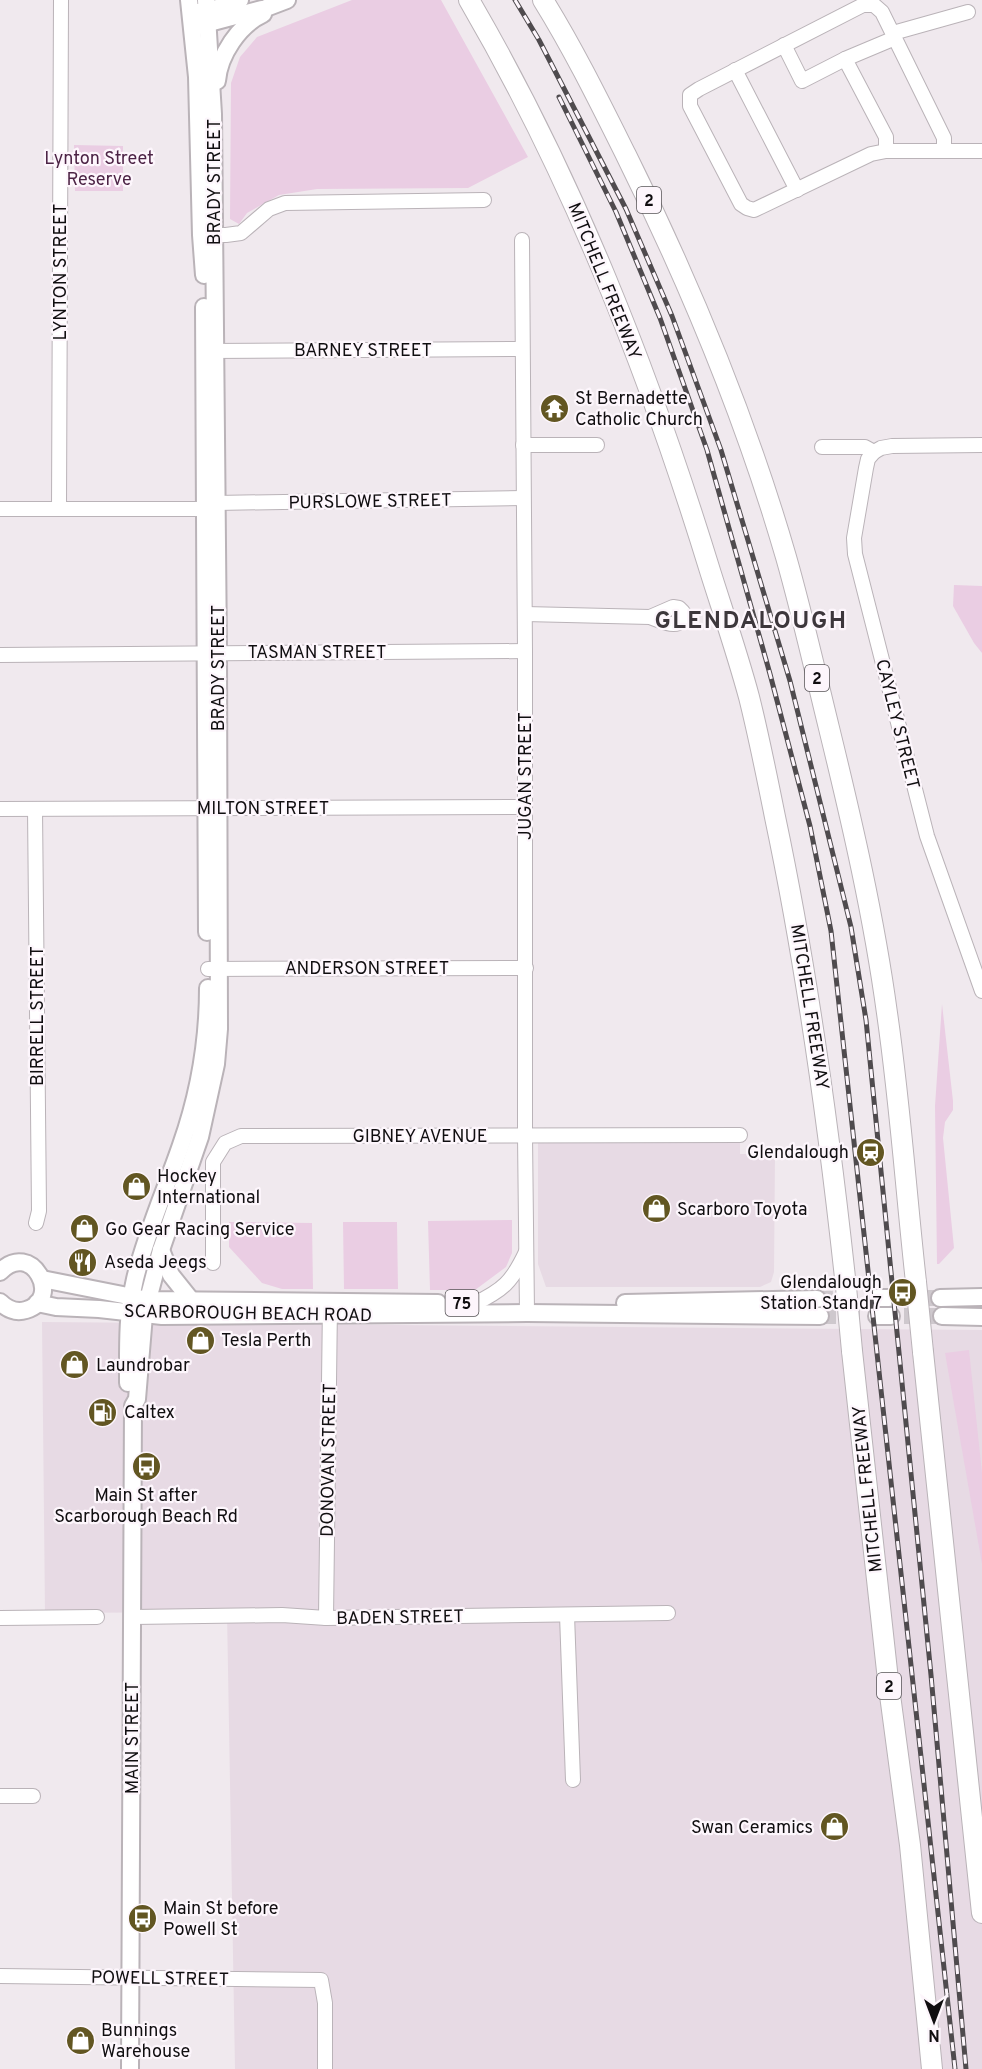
<svg xmlns="http://www.w3.org/2000/svg" width="982" height="2069" font-family="Overpass,sans-serif">
<rect width="100%" height="100%" fill="#f0e9ee"/>
<g fill="#e7dae4">
<polygon points="740,1140 740,1154 775,1154 774,1272 771,1282 760,1287 546,1287 538,1264 538,1143"/>
<polygon points="42,1322 982,1330 982,2069 235,2069 227,1612 45,1613"/>
</g>
<g fill="#eacde3">
<polygon points="352,0 441,0 528,157 468,188 317,189 279,195 247,213 239,224 230,219 231,83 240,57 257,37"/>
<polygon points="74,145 123,146 123,191 75,191"/>
<polygon points="954,585 982,586 982,653 974,643 953,606"/>
<polygon points="942,1004 953,1101 953,1110 945,1122 943,1138 954,1248 939,1264 937,1264 935,1106"/>
<polygon points="512,1220 512,1253 506,1267 475,1290 430,1290 428,1221"/>
<polygon points="229,1222 312,1223 313,1289 282,1289 262,1283 229,1247"/>
<polygon points="343,1222 397,1222 398,1289 344,1289"/>
<polygon points="969,1350 982,1473 982,1564 945,1353"/>
</g>
<g fill="none" stroke-linecap="round" stroke-linejoin="round">
<g stroke="#cec8cd" stroke-width="16" stroke-dasharray="16 8" stroke-linecap="butt">
<polyline points="902,1298 940,1298"/>
<polyline points="817,1299 863,1298"/>
<polyline points="820,1316 865,1316"/>
<polyline points="904,1316 942,1316"/>
</g>
<defs>
<g id="minor">
<polyline points="893,33 968,12"/>
<polyline points="784,45 802,81 845,59 895,38"/>
<polyline points="845,59 886,137 886,151"/>
<polyline points="735,70 797,190"/>
<polyline points="944,151 944,138 882,12 874,5 863,5 699,89 690,95 690,106 741,204 747,208 754,210 871,154 886,151 982,151"/>
<polyline points="205,235 226,235 241,233 269,209 285,203 484,200"/>
<polyline points="522,240 525,651 525,1136 527,1313"/>
<polyline points="206,351 522,349"/>
<polyline points="523,445 597,445"/>
<polyline points="822,447 865,447 874,452 881,448 892,446 982,445"/>
<polyline points="874,452 868,459 866,468 854,538 855,554 927,836 982,991"/>
<polyline points="216,503 523,498"/>
<polyline points="0,509 205,509"/>
<polyline points="59,509 61,0"/>
<path d="M 525,614 L 650,617 L 673,607 L 679,608 L 683,612 C 684,633 661,621 650,617"/>
<polyline points="0,655 525,651"/>
<polyline points="0,809 525,807"/>
<polyline points="35,809 39,1211 36,1223"/>
<polyline points="208,969 526,968"/>
<polyline points="213,1263 213,1162 225,1143 241,1136 740,1135"/>
<path d="M 474,1304 C 503,1290 512,1282 526,1252"/>
<polyline points="567,1615 573,1780"/>
<polyline points="133,1617 282,1615 326,1618 668,1613"/>
<polyline points="0,1618 97,1617"/>
<polyline points="326,1618 330,1304"/>
<polyline points="0,1796 33,1796"/>
<polyline points="0,1976 321,1980 325,2003 325,2069"/>
</g>
<g id="major">
<polyline points="189,0 197,77 201,235 204,275"/>
<polyline points="266,8 287,0"/>
<polyline points="198,12 222,7 240,0"/>
<polyline points="200,24 209,23 262,9"/>
<path d="M 217,81 C 219,55 239,25 263,14"/>
<polyline points="204,307 207,932"/>
<polyline points="161,1250 171,1275 191,1300"/>
<path d="M 0,1272 C 31,1239 64,1299 26,1310 C 16,1313 7,1309 0,1302"/>
<polyline points="42,1279 148,1300 438,1303"/>
<polyline points="875,1298 889,1298"/>
<polyline points="940,1298 982,1297"/>
<polyline points="37,1303 56,1307 99,1309 162,1316 527,1313 820,1316"/>
<polyline points="625,1303 817,1299"/>
<polyline points="877,1316 891,1316"/>
<polyline points="942,1316 982,1317"/>
<path d="M 128,1383 C 128,1348 127,1313 135,1279 C 146,1233 166,1189 181,1145 C 199,1094 208,1042 208,988"/>
<polyline points="130,2069 133,1406 137,1399 144,1315 161,1250 200,1137 216,1064 219,1029 218,652 213,114 206,0"/>
</g>
<g id="highway">
<path d="M 469,0 C 574,180 650,375 711,574 C 724,615 738,656 749,697 C 759,737 767,777 775,817 C 808,973 829,1128 846,1287"/>
<path d="M 543,0 C 574,50 600,103 626,155 C 690,284 746,419 786,557 C 802,613 815,671 829,728 C 852,822 874,917 887,1013 C 900,1102 906,1192 916,1282"/>
<polyline points="852,1351 888,1680 910,1845 932,2069"/>
<polyline points="923,1352 982,1913"/>
</g>
</defs>
<use href="#minor" stroke="#bab3b8" stroke-width="16"/>
<use href="#major" stroke="#bab3b8" stroke-width="20"/>
<use href="#highway" stroke="#bab3b8" stroke-width="22"/>
<use href="#minor" stroke="#fff" stroke-width="14"/>
<use href="#major" stroke="#fff" stroke-width="16"/>
<use href="#highway" stroke="#fff" stroke-width="20"/>
<defs>
<g id="rail">
<polyline points="515,0 539,40 626,209 672,316 721,450 790,681 851,927 866,1020 931,1675 966,2069"/>
<polyline points="559,97 616,212 660,318 707,450 770,674 810,826 831,931 955,2069"/>
</g>
</defs>
<use href="#rail" stroke="#4f4b4e" stroke-width="5"/>
<use href="#rail" stroke="#fdf6fc" stroke-width="3" stroke-dasharray="9" stroke-linecap="butt"/>
<defs>
<g id="highway-bridge">
<polyline points="916,1282 923,1352"/>
<polyline points="846,1287 852,1351"/>
</g>
</defs>
<use href="#highway-bridge" stroke="#bab3b8" stroke-width="22" stroke-linecap="butt"/>
<use href="#highway-bridge" stroke="#fff" stroke-width="20"/>
</g>
<defs>
<symbol id="temple-disc" viewBox="-11 -11 22 22"><circle r="9.5" fill="#625622" stroke="#fdf6fc"/><path d="M0-6L5-2H3V0L6.5 2.5H4V6H1.5V3h-3V6H-4V2.5H-6.5L-3 0V-2H-5Z" fill="#fff"/></symbol>
<symbol id="station-disc" viewBox="-11 -11 22 22"><circle r="9.5" fill="#625622" stroke="#fdf6fc"/><path d="M-3-6H3Q5-6 5-4V2Q5 4 3 4L4.5 6H3L1.5 4h-3L-3 6H-4.5L-3 4Q-5 4-5 2V-4Q-5-6-3-6ZM-3.5-4v3h7v-3ZM-3.5 1v1.5H-2V1ZM2 1v1.5H3.5V1Z" fill="#fff"/></symbol>
<symbol id="shop-disc" viewBox="-11 -11 22 22"><circle r="9.5" fill="#625622" stroke="#fdf6fc"/><path d="M-5-2.5h2.3a2.7 3.5 0 0 1 5.4 0H5L5.5 6h-11ZM-1.5-2.5h3a1.5 2.3 0 0 0-3 0Z" fill="#fff"/></symbol>
<symbol id="restaurant-disc" viewBox="-11 -11 22 22"><circle r="9.5" fill="#625622" stroke="#fdf6fc"/><path d="M-5-6h1v4h1v-4h1v4h1v-4h1v5L-1.5 .5V6h-2V.5L-5-1ZM5-6V6H3V1.5H1.5Q1.5-4 5-6Z" fill="#fff"/></symbol>
<symbol id="bus-disc" viewBox="-11 -11 22 22"><circle r="9.5" fill="#625622" stroke="#fdf6fc"/><path d="M-5-6H5V4H4V6H2V4H-2V6H-4V4H-5ZM-3.5-4V0h7V-4ZM-3.5 1.2v1.5H-2V1.2ZM2 1.2v1.5H3.5V1.2Z" fill="#fff"/></symbol>
<symbol id="fuel-disc" viewBox="-11 -11 22 22"><circle r="9.5" fill="#625622" stroke="#fdf6fc"/><path d="M-5.5-6h7V0h2V4h1.3V-2.5L3-4.5l.8-.8L6-3V5H2.5V1h-1V6h-7ZM-4.2-4.7v3.2H.2V-4.7Z" fill="#fff"/></symbol>
</defs>
<g fill-rule="evenodd">
<use href="#temple-disc" x="538" y="392" width="33" height="33"/>
<use href="#station-disc" x="854" y="1136" width="33" height="33"/>
<use href="#shop-disc" x="120" y="1170" width="33" height="33"/>
<use href="#shop-disc" x="640" y="1192" width="33" height="33"/>
<use href="#shop-disc" x="68" y="1212" width="33" height="33"/>
<use href="#restaurant-disc" x="66" y="1246" width="33" height="33"/>
<use href="#bus-disc" x="886" y="1276" width="33" height="33"/>
<use href="#shop-disc" x="184" y="1324" width="33" height="33"/>
<use href="#shop-disc" x="58" y="1348" width="33" height="33"/>
<use href="#fuel-disc" x="86" y="1396" width="33" height="33"/>
<use href="#bus-disc" x="130" y="1450" width="33" height="33"/>
<use href="#shop-disc" x="818" y="1810" width="33" height="33"/>
<use href="#bus-disc" x="126" y="1902" width="33" height="33"/>
<use href="#shop-disc" x="64" y="2024" width="33" height="33"/>
</g>
<g text-anchor="middle" stroke-width="4.5" stroke-linejoin="round" paint-order="stroke">
<g fill="#fdf6fc" stroke="#575457" stroke-width="1.5">
<rect x="637" y="187" width="24" height="26" rx="4.5"/>
<rect x="805" y="665" width="24" height="26" rx="4.5"/>
<rect x="445.5" y="1290" width="33" height="26" rx="4.5"/>
<rect x="877" y="1673" width="24" height="26" rx="4.5"/>
</g>
<g font-size="16" font-weight="bold" fill="#100e10">
<text x="649" y="206">2</text>
<text x="817" y="684">2</text>
<text x="462" y="1309">75</text>
<text x="889" y="1692">2</text>
</g>
<g font-size="18" fill="#4c2345" stroke="#fdf6fc">
<text x="99" y="164">Lynton Street<tspan x="99" dy="21">Reserve</tspan></text>
</g>
<g font-size="18" fill="#100e10" stroke="#fdf6fc">
<text transform="translate(214 182) rotate(-90)" y="6">BRADY STREET</text>
<text transform="translate(60 272) rotate(-90)" y="6">LYNTON STREET</text>
<text transform="translate(605 281) rotate(68)" y="6">MITCHELL FREEWAY</text>
<text x="363" y="356">BARNEY STREET</text>
<text transform="translate(370 501) rotate(-1)" y="6">PURSLOWE STREET</text>
<text x="317" y="658">TASMAN STREET</text>
<text transform="translate(218 668) rotate(-90)" y="6">BRADY STREET</text>
<text transform="translate(898 724) rotate(76)" y="6">CAYLEY STREET</text>
<text transform="translate(525 776) rotate(-90)" y="6">JUGAN STREET</text>
<text x="263" y="814">MILTON STREET</text>
<text x="367" y="974">ANDERSON STREET</text>
<text transform="translate(810 1007) rotate(81)" y="6">MITCHELL FREEWAY</text>
<text transform="translate(37 1016) rotate(-90)" y="6">BIRRELL STREET</text>
<text x="420" y="1142">GIBNEY AVENUE</text>
<text transform="translate(248 1313) rotate(1)" y="6">SCARBOROUGH BEACH ROAD</text>
<text transform="translate(328 1460) rotate(-89)" y="6">DONOVAN STREET</text>
<text transform="translate(867 1489) rotate(-96)" y="6">MITCHELL FREEWAY</text>
<text transform="translate(400 1617) rotate(-1)" y="6">BADEN STREET</text>
<text transform="translate(132 1738) rotate(-90)" y="6">MAIN STREET</text>
<text transform="translate(160 1978) rotate(1)" y="6">POWELL STREET</text>
</g>
<g font-size="18" fill="#100e10" stroke="#fdf6fc" text-anchor="start">
<text x="575" y="404">St Bernadette<tspan x="575" dy="21">Catholic Church</tspan></text>
<text x="849" y="1158" text-anchor="end">Glendalough</text>
<text x="157" y="1182">Hockey<tspan x="157" dy="21">International</tspan></text>
<text x="677" y="1215">Scarboro Toyota</text>
<text x="105" y="1235">Go Gear Racing Service</text>
<text x="104" y="1268">Aseda Jeegs</text>
<text x="882" y="1288" text-anchor="end">Glendalough<tspan x="882" dy="21">Station Stand 7</tspan></text>
<text x="221" y="1346">Tesla Perth</text>
<text x="96" y="1371">Laundrobar</text>
<text x="124" y="1418">Caltex</text>
<text x="146" y="1501" text-anchor="middle">Main St after<tspan x="146" dy="21">Scarborough Beach Rd</tspan></text>
<text x="813" y="1833" text-anchor="end">Swan Ceramics</text>
<text x="163" y="1914">Main St before<tspan x="163" dy="21">Powell St</tspan></text>
<text x="101" y="2036">Bunnings<tspan x="101" dy="21">Warehouse</tspan></text>
</g>
<g font-size="24" font-weight="bold" letter-spacing="1.5" fill="#3d373c" stroke="#fdf6fc">
<text x="751" y="628">GLENDALOUGH</text>
</g>
</g>
<g transform="translate(934 2021) rotate(180)" stroke="#fdf6fc" stroke-width="4.5" paint-order="stroke">
<path d="M0-4.5L10 22L0 15L-10 22Z" fill="#100e10"/>
<text y="-9" font-size="16" font-weight="bold" text-anchor="middle" fill="#100e10">N</text>
</g>
</svg>
